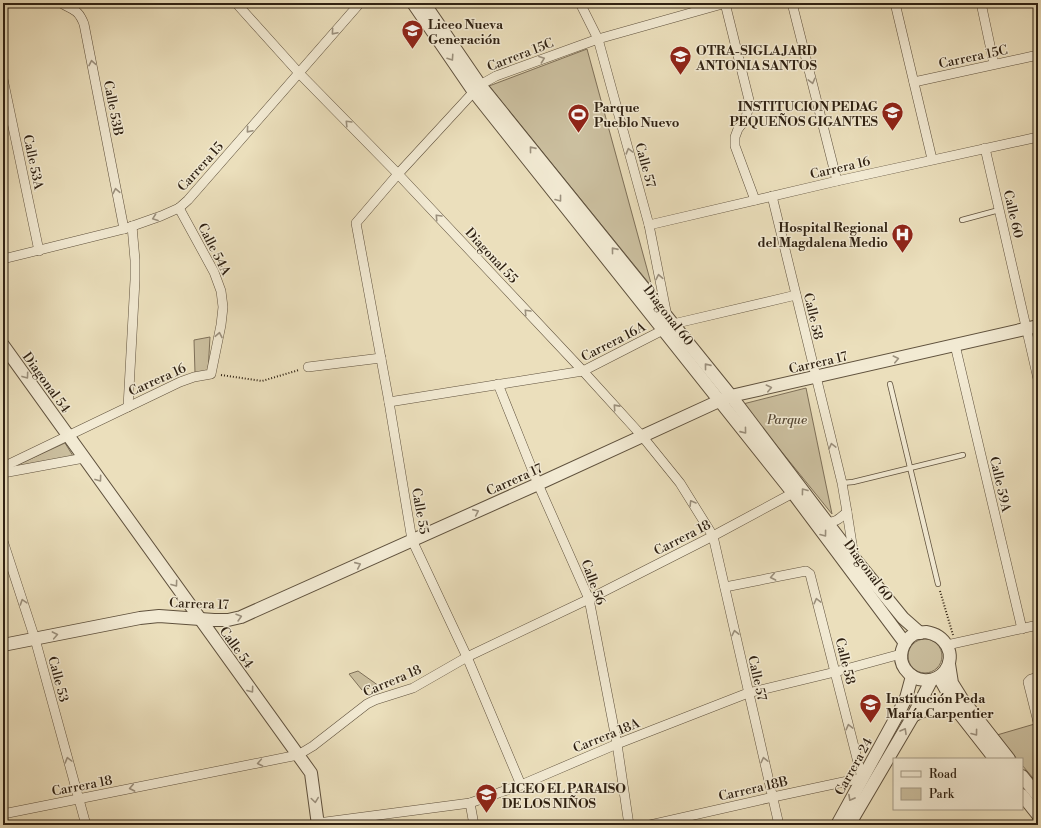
<svg xmlns="http://www.w3.org/2000/svg" width="1041" height="828" viewBox="0 0 1041 828" font-family="'Libre Bodoni',serif">
  <style>
    .green { fill: #cbbf9f; stroke: #7e7059 }
    .lines { fill: none; stroke-linecap: round; stroke-linejoin: round }
    .service-casing { stroke: #5f513d; stroke-width: 6 }
    .minor-casing { stroke: #5f513d; stroke-width: 10 }
    .tertiary-casing { stroke: #5f513d; stroke-width: 14 }
    .path { stroke: #302213; stroke-width: 2; stroke-dasharray: 1 2; stroke-linecap: butt }
    .service { stroke: #f2ead3; stroke-width: 4.5 }
    .minor { stroke: #f2ead3; stroke-width: 9 }
    .tertiary { stroke: #f2ead3; stroke-width: 12 }
    .oneway { stroke: #9b907d }
    .labels { text-anchor: middle; stroke-width: 3; stroke-linejoin: round; paint-order: stroke }
    .poi-label { font-size: 13px; font-weight: bold; fill: #302213; stroke: #f2ead3; text-anchor: start }
    .street-label { font-size: 13px; fill: #302213; stroke: #f2ead3 }
    .park-label { font-size: 13px; font-style: italic; fill: #574936; stroke: #f2ead3 }
  </style>
  <rect width="100%" height="100%" fill="#ebdfbc"/>
  <filter id="stains"><feTurbulence type="fractalNoise" baseFrequency=".005" numOctaves="4"/><feColorMatrix values="0 0 0 0 .2 0 0 0 0 .09 0 0 0 0 .02 0 0 0 .5 -.17"/></filter>
  <radialGradient id="worn" r=".72"><stop offset=".6" stop-color="#630" stop-opacity="0"/><stop offset="1" stop-color="#630" stop-opacity=".3"/></radialGradient>
  <!-- green -->
  <g class="green">
    <path d="M587,49l65,238 -163,-201z"/>
    <path d="M210,337l-2,35 -13,1 -1,-33z"/>
    <path d="M806,388l26,126 -89,-110z"/>
    <path d="M65,443l8,13 -60,11z"/>
    <circle cx="925" cy="656" r="17"/>
    <path d="M358,671l21,15 -17,4 -13,-16z"/>
    <path d="M1038,723v61l-16,-19v-6h-5l-20,-24z"/>
  </g>
  <g class="lines">
    <defs>
      <g id="service">
        <path d="M962,220l37,-10"/>
        <path d="M890,384l48,200"/>
        <path d="M842,483l11,-1 110,-27"/>
      </g>
      <g id="minor">
        <path d="M61,3c13,8 17,6 23,21l40,205"/>
        <path d="M236,3l63,70 99,101 185,197 59,65 38,47 33,53 66,289"/>
        <path d="M580,3l18,36 51,186 18,91"/>
        <path d="M725,3l24,97 -1,10 -3,10 -7,9 -3,8v9l20,54"/>
        <path d="M792,3l45,178"/>
        <path d="M895,3l37,156"/>
        <path d="M981,3l13,61"/>
        <path d="M3,4l6,-1"/>
        <path d="M3,79l36,172"/>
        <path d="M914,82l124,-27"/>
        <path d="M985,148l53,231"/>
        <path d="M772,196l70,287 5,29 7,45"/>
        <path d="M649,225l188,-44 201,-44"/>
        <path d="M3,259l121,-30 37,-13 18,-8 9,-8 172,-197"/>
        <path d="M955,345l67,284"/>
        <path d="M308,367l73,-9"/>
        <path d="M498,384l40,100 51,115 28,145 12,81"/>
        <path d="M389,402l194,-31 80,-41 10,-6 123,-29"/>
        <path d="M128,407l7,-127v-20l-3,-34"/>
        <path d="M3,467l177,-85 14,-5 17,-3 10,-49 2,-18 -2,-16 -7,-19 -35,-64"/>
        <path d="M3,473l81,-15"/>
        <path d="M827,522c9,1 14,-5 20,-10"/>
        <path d="M3,541l32,98 51,186"/>
        <path d="M947,645l91,-20"/>
        <path d="M1038,677l-7,2 -3,3 10,40"/>
        <path d="M521,785l-54,-128 -55,-117 -23,-138 -33,-179 42,-49 82,-89 16,-9 102,-37 128,-36"/>
        <path d="M470,803l4,22"/>
        <path d="M3,814l295,-59 15,-9 54,-42 8,-4 38,-12 54,-31 122,-58 124,-63 80,-43"/>
        <path d="M318,823l152,-20 51,-18 96,-41 131,-51 87,-21 66,-18"/>
        <path d="M650,825l123,-28 89,-19 -52,-204 -4,-3 -81,16"/>
      </g>
      <g id="tertiary">
        <path d="M413,3l61,89 319,401 112,150"/>
        <path d="M424,3l56,82 251,311 123,162 49,60 17,15"/>
        <path d="M3,345l308,428 7,52"/>
        <path d="M926,632c19,3 31,22 19,39 -10,13 -30,12 -40,-2 -8,-11 -3,-28 9,-35 4,-1 8,-2 12,-2z"/>
        <path d="M3,645l137,-27 19,-2 55,4h14l13,-3 297,-133 181,-83 12,-5 307,-70"/>
        <path d="M949,664l3,19 10,16 47,60"/>
        <path d="M939,677l20,36 36,46"/>
        <path d="M913,716c15,-10 30,-9 46,-3"/>
        <path d="M1022,776l16,20"/>
        <path d="M1022,795l16,20"/>
        <path d="M837,825l62,-113 7,-14 6,-22"/>
        <path d="M849,825l64,-109 18,-35"/>
      </g>
    </defs>
    <!-- service casing -->
    <use href="#service" class="service-casing"/>
    <!-- minor casing -->
    <use href="#minor" class="minor-casing"/>
    <!-- tertiary casing -->
    <use href="#tertiary" class="tertiary-casing"/>
    <!-- path -->
    <g class="path">
      <path d="M221,375l41,6 37,-11"/>
      <path d="M940,591l13,44"/>
    </g>
    <!-- service -->
    <use href="#service" class="service"/>
    <!-- minor -->
    <use href="#minor" class="minor"/>
    <!-- tertiary -->
    <use href="#tertiary" class="tertiary"/>
  </g>
  <!-- one-way arrows -->
  <defs><path id="oneway-chevron" d="M-2-3.5L2.5 0L-2 3.5" fill="none" stroke-width="1.6" stroke-linecap="round" stroke-linejoin="round"/></defs>
  <g class="oneway">
    <use href="#oneway-chevron" transform="translate(334 32) rotate(131)"/>
    <use href="#oneway-chevron" transform="translate(451 58) rotate(56)"/>
    <use href="#oneway-chevron" transform="translate(542 59) rotate(-20)"/>
    <use href="#oneway-chevron" transform="translate(92 63) rotate(-101)"/>
    <use href="#oneway-chevron" transform="translate(812 81) rotate(76)"/>
    <use href="#oneway-chevron" transform="translate(348 123) rotate(-134)"/>
    <use href="#oneway-chevron" transform="translate(249 130) rotate(131)"/>
    <use href="#oneway-chevron" transform="translate(532 149) rotate(-129)"/>
    <use href="#oneway-chevron" transform="translate(629 151) rotate(-105)"/>
    <use href="#oneway-chevron" transform="translate(116 191) rotate(-101)"/>
    <use href="#oneway-chevron" transform="translate(559 199) rotate(52)"/>
    <use href="#oneway-chevron" transform="translate(438 217) rotate(-133)"/>
    <use href="#oneway-chevron" transform="translate(155 218) rotate(160)"/>
    <use href="#oneway-chevron" transform="translate(614 250) rotate(-129)"/>
    <use href="#oneway-chevron" transform="translate(659 277) rotate(-101)"/>
    <use href="#oneway-chevron" transform="translate(527 312) rotate(-133)"/>
    <use href="#oneway-chevron" transform="translate(219 335) rotate(-79)"/>
    <use href="#oneway-chevron" transform="translate(896 359) rotate(-13)"/>
    <use href="#oneway-chevron" transform="translate(707 366) rotate(-129)"/>
    <use href="#oneway-chevron" transform="translate(26 376) rotate(54)"/>
    <use href="#oneway-chevron" transform="translate(769 388) rotate(-13)"/>
    <use href="#oneway-chevron" transform="translate(616 407) rotate(-132)"/>
    <use href="#oneway-chevron" transform="translate(744 431) rotate(51)"/>
    <use href="#oneway-chevron" transform="translate(832 446) rotate(-104)"/>
    <use href="#oneway-chevron" transform="translate(99 479) rotate(54)"/>
    <use href="#oneway-chevron" transform="translate(804 491) rotate(-127)"/>
    <use href="#oneway-chevron" transform="translate(692 503) rotate(-121)"/>
    <use href="#oneway-chevron" transform="translate(476 512) rotate(-24)"/>
    <use href="#oneway-chevron" transform="translate(824 534) rotate(53)"/>
    <use href="#oneway-chevron" transform="translate(358 565) rotate(-24)"/>
    <use href="#oneway-chevron" transform="translate(773 577) rotate(169)"/>
    <use href="#oneway-chevron" transform="translate(175 584) rotate(54)"/>
    <use href="#oneway-chevron" transform="translate(817 601) rotate(-104)"/>
    <use href="#oneway-chevron" transform="translate(23 602) rotate(-108)"/>
    <use href="#oneway-chevron" transform="translate(239 617) rotate(-16)"/>
    <use href="#oneway-chevron" transform="translate(735 633) rotate(-102)"/>
    <use href="#oneway-chevron" transform="translate(55 635) rotate(-11)"/>
    <use href="#oneway-chevron" transform="translate(251 690) rotate(54)"/>
    <use href="#oneway-chevron" transform="translate(849 727) rotate(-104)"/>
    <use href="#oneway-chevron" transform="translate(904 731) rotate(-60)"/>
    <use href="#oneway-chevron" transform="translate(975 733) rotate(53)"/>
    <use href="#oneway-chevron" transform="translate(68 760) rotate(-105)"/>
    <use href="#oneway-chevron" transform="translate(764 760) rotate(-103)"/>
    <use href="#oneway-chevron" transform="translate(260 763) rotate(169)"/>
    <use href="#oneway-chevron" transform="translate(132 788) rotate(169)"/>
    <use href="#oneway-chevron" transform="translate(851 798) rotate(119)"/>
    <use href="#oneway-chevron" transform="translate(315 800) rotate(82)"/>
  </g>
  <!-- icons -->
  <defs>
    <symbol id="school-pin" viewBox="-11 -11 22 30"><path d="M0 17L-7.5 6A9.5 9.5 0 1 1 7.5 6Z" fill="#8f2418" stroke="#f2ead3"/><path d="M0-5L7-2L0 1L-7-2ZM-4 1L0 2.5L4 1V4Q0 6-4 4Z" fill="#fff"/></symbol>
    <symbol id="stadium-pin" viewBox="-11 -11 22 30"><path d="M0 17L-7.5 6A9.5 9.5 0 1 1 7.5 6Z" fill="#8f2418" stroke="#f2ead3"/><path d="M0-5a6.5 5 0 1 0 0 10a6.5 5 0 1 0 0-10ZM-3.5-1.8h7v3.6h-7Z" fill="#fff"/></symbol>
    <symbol id="hospital-pin" viewBox="-11 -11 22 30"><path d="M0 17L-7.5 6A9.5 9.5 0 1 1 7.5 6Z" fill="#8f2418" stroke="#f2ead3"/><path d="M-5-5h3v3.5h4V-5h3V5h-3V1.5h-4V5h-3Z" fill="#fff"/></symbol>
  </defs>
  <g fill-rule="evenodd">
    <use href="#school-pin" x="400" y="18" width="25" height="34"/>
    <use href="#school-pin" x="668" y="44" width="25" height="34"/>
    <use href="#school-pin" x="880" y="100" width="25" height="34"/>
    <use href="#stadium-pin" x="566" y="102" width="25" height="34"/>
    <use href="#hospital-pin" x="890" y="222" width="25" height="34"/>
    <use href="#school-pin" x="858" y="692" width="25" height="34"/>
    <use href="#school-pin" x="474" y="782" width="25" height="34"/>
  </g>
  <g class="labels">
    <!-- poi labels -->
    <g class="poi-label">
      <text x="428" y="29">Liceo Nueva<tspan x="428" dy="15">Generación</tspan></text>
      <text x="696" y="55">OTRA-SIGLA JARD<tspan x="696" dy="15">ANTONIA SANTOS</tspan></text>
      <text x="878" y="111" text-anchor="end">INSTITUCION PEDAG<tspan x="878" dy="15">PEQUEÑOS GIGANTES</tspan></text>
      <text x="594" y="112">Parque<tspan x="594" dy="15">Pueblo Nuevo</tspan></text>
      <text x="888" y="232" text-anchor="end">Hospital Regional<tspan x="888" dy="15">del Magdalena Medio</tspan></text>
      <text x="886" y="703">Institución Peda<tspan x="886" dy="15">María Carpentier</tspan></text>
      <text x="502" y="793">LICEO EL PARAISO<tspan x="502" dy="15">DE LOS NIÑOS</tspan></text>
    </g>
    <!-- street labels -->
    <g class="street-label">
      <text transform="translate(520 54) rotate(-21)" y="5">Carrera 15C</text>
      <text transform="translate(973 56) rotate(-12)" y="5">Carrera 15C</text>
      <text transform="translate(114 108) rotate(79)" y="5">Calle 53B</text>
      <text transform="translate(34 162) rotate(78)" y="5">Calle 53A</text>
      <text transform="translate(646 165) rotate(75)" y="5">Calle 57</text>
      <text transform="translate(200 166) rotate(-48)" y="5">Carrera 15</text>
      <text transform="translate(840 167) rotate(-13)" y="5">Carrera 16</text>
      <text transform="translate(1014 214) rotate(77)" y="5">Calle 60</text>
      <text transform="translate(215 249) rotate(63)" y="5">Calle 54A</text>
      <text transform="translate(492 255) rotate(47)" y="5">Diagonal 55</text>
      <text transform="translate(669 315) rotate(52)" y="5">Diagonal 60</text>
      <text transform="translate(814 316) rotate(77)" y="5">Calle 58</text>
      <text transform="translate(613 341) rotate(-27)" y="5">Carrera 16A</text>
      <text transform="translate(818 362) rotate(-13)" y="5">Carrera 17</text>
      <text transform="translate(157 379) rotate(-24)" y="5">Carrera 16</text>
      <text transform="translate(47 382) rotate(54)" y="5">Diagonal 54</text>
      <text transform="translate(514 479) rotate(-24)" y="5">Carrera 17</text>
      <text transform="translate(1001 484) rotate(77)" y="5">Calle 59A</text>
      <text transform="translate(421 511) rotate(80)" y="5">Calle 55</text>
      <text transform="translate(682 537) rotate(-27)" y="5">Carrera 18</text>
      <text transform="translate(869 570) rotate(53)" y="5">Diagonal 60</text>
      <text transform="translate(594 582) rotate(70)" y="5">Calle 56</text>
      <text transform="translate(199 603) rotate(2)" y="5">Carrera 17</text>
      <text transform="translate(237 647) rotate(54)" y="5">Calle 54</text>
      <text transform="translate(846 661) rotate(76)" y="5">Calle 58</text>
      <text transform="translate(758 678) rotate(77)" y="5">Calle 57</text>
      <text transform="translate(59 679) rotate(75)" y="5">Calle 53</text>
      <text transform="translate(392 680) rotate(-23)" y="5">Carrera 18</text>
      <text transform="translate(606 735) rotate(-22)" y="5">Carrera 18A</text>
      <text transform="translate(853 766) rotate(-61)" y="5">Carrera 24</text>
      <text transform="translate(82 785) rotate(-11)" y="5">Carrera 18</text>
      <text transform="translate(753 788) rotate(-13)" y="5">Carrera 18B</text>
    </g>
    <!-- park labels -->
    <g class="park-label">
      <text x="787" y="424">Parque</text>
    </g>
  </g>
  <!-- margin -->
  <rect width="1041" height="828" fill="none" stroke="#ebdfbc" stroke-width="16"/>
  <rect x="4" y="4" width="1033" height="820" fill="none" stroke="#302213" stroke-width="2"/>
  <rect x="8" y="8" width="1025" height="812" fill="none" stroke="#302213"/>
  <!-- legend -->
  <rect x="893" y="758" width="130" height="52" fill="#f2ead3" stroke="#a49a86"/>
  <rect x="901" y="771" width="20" height="6" fill="#f2ead3" stroke="#a49a86"/>
  <text x="929" y="778" font-size="12" fill="#302213">Road</text>
  <rect x="901" y="788" width="20" height="12" fill="#cbbf9f" stroke="#a49a86"/>
  <text x="929" y="798" font-size="12" fill="#302213">Park</text>
  <rect width="100%" height="100%" filter="url(#stains)"/>
  <rect width="100%" height="100%" fill="url(#worn)"/>
</svg>
